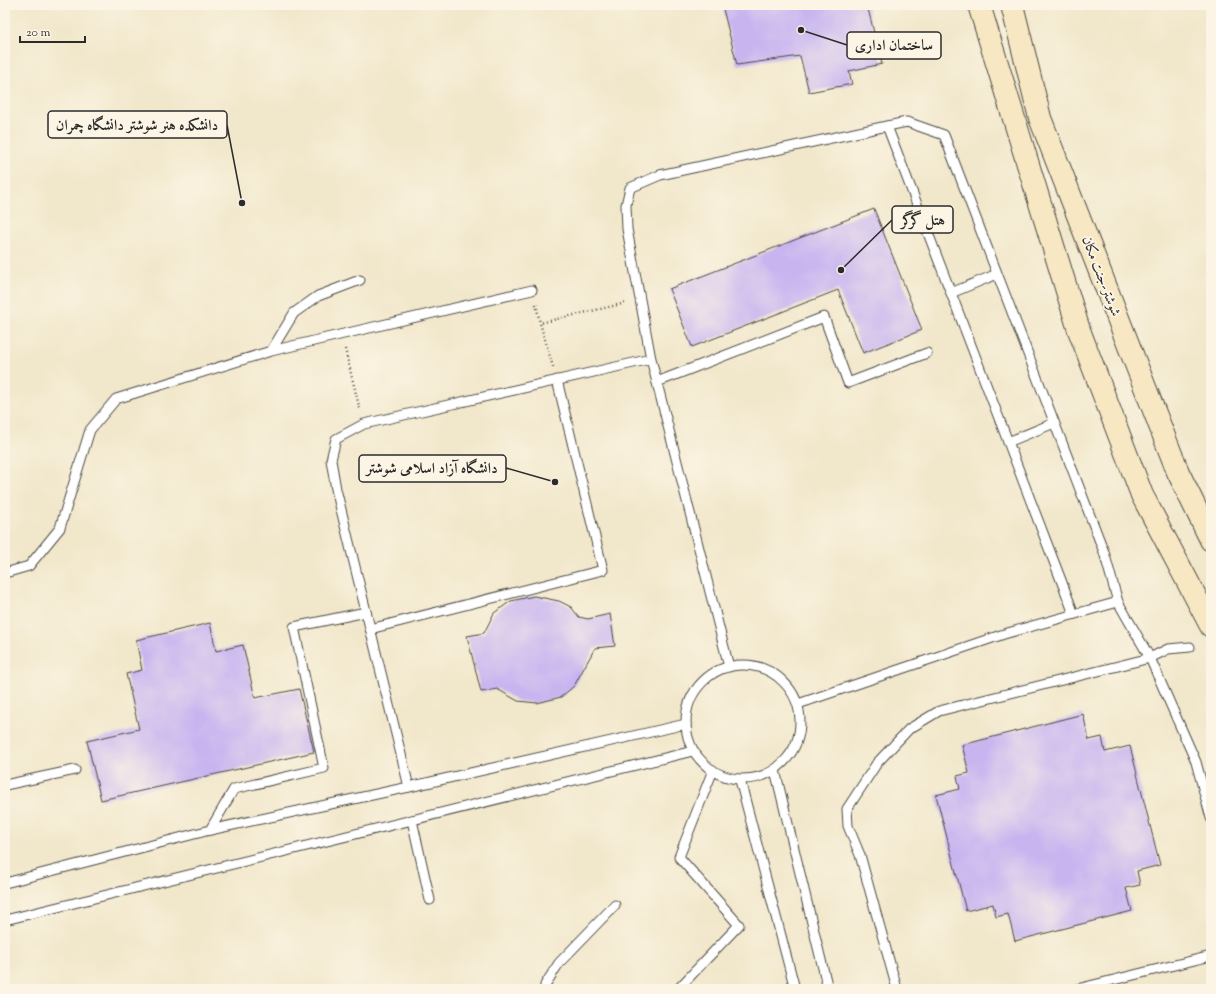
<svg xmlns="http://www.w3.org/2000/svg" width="1216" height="994" viewBox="0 0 1216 994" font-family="'Sorts Mill Goudy',Amiri,serif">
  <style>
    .building { fill: #c8b5f0 }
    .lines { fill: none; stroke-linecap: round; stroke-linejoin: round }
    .lane-casing { stroke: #494743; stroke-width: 11 }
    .secondary-casing { stroke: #494743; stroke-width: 24 }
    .path { stroke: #494743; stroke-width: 2.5; stroke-dasharray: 1 3; stroke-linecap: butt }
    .lane { stroke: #fff; stroke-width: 9 }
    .secondary { stroke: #f7e8c3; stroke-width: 22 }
    .labels { text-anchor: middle; stroke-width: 3.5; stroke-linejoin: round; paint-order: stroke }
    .street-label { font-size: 14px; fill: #2b2b2b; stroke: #fcf5e5 }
    .leader { fill: none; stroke: #2b2b2b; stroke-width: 1.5 }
    .callout-dot { fill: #2b2b2b; stroke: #fcf5e5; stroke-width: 1.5 }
    .callout { fill: #fcf5e5; stroke: #2b2b2b; stroke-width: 1.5 }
    .callout-label { font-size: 15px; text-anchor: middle; font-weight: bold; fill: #2b2b2b }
  </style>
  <rect width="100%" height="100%" fill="#fcf5e5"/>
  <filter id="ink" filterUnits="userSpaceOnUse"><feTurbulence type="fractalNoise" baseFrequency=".025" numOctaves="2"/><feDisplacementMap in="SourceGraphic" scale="8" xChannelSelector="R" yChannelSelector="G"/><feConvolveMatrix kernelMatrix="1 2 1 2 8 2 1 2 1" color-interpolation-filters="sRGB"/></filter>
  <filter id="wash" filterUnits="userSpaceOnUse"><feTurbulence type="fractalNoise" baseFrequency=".012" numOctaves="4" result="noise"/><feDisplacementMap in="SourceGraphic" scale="16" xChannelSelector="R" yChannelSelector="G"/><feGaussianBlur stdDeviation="0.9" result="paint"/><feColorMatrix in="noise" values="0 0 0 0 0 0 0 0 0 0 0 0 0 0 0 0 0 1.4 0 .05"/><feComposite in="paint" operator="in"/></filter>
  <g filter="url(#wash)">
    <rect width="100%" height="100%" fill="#f1e7cb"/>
    <g id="blocks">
      <!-- building -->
      <g class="building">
        <path d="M722,5h145l15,59 -33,7 3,13 -43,8 -9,-36 -63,9z"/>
        <path d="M874,209l48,121 -59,23 -25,-63 -146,57 -23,-58z"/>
        <path d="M534,596l25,5 12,6 8,10 9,2 22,-5 5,32 -20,2 -21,38 -13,11 -24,6 -19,-2 -21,-12 -16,3 -14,-56 17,-3 10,-20 17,-12z"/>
        <path d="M210,623l6,28 27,-6 12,53 44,-9 15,63 -213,48 -14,-59 52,-12 -13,-55 16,-4 -6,-30z"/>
        <path d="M1083,714l6,26 13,-3 3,15 25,-6 30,119 -23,6 3,14 -14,3 6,23 -117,30 -7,-27 -12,3 -3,-13 -27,7 -30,-116 24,-6 -3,-13 12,-3 -7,-28z"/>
      </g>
    </g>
  </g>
  <g filter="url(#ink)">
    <use href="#blocks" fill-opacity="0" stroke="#494743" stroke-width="1"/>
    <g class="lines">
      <defs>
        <g id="lane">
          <path d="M951,293l46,-19"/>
          <path d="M271,351l23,-38 24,-17 42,-16"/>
          <path d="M657,382l167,-65 24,66 79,-30"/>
          <path d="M1008,442l46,-19"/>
          <path d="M5,573l24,-7 31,-38 30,-98 26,-31 155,-48 261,-61"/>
          <path d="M1074,614l-187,-488 20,-4 37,13 160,417 14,50"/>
          <path d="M370,629l233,-59 -46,-190"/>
          <circle cx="743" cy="722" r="57"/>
          <path d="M729,667l-78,-308 -24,-130 -1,-24 4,-17 30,-13 227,-49"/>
          <path d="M798,704l206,-70 114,-32 32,56 18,-9 22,-2"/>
          <path d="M775,770l53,219"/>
          <path d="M740,780l55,209"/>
          <path d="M5,785l70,-15"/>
          <path d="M409,787l-73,-298 -5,-29 5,-21 28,-15 287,-65"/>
          <path d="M412,820l18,80"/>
          <path d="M210,830l24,-41 90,-21 -30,-141 72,-15"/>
          <path d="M5,883l205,-53 199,-43 277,-63"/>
          <path d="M5,920l688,-169"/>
          <path d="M547,989l-2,-4 14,-22 56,-58"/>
          <path d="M678,989l61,-64 -60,-68 34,-87"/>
          <path d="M897,989l-37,-134 -12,-29 -1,-17 30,-46 32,-34 30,-18 211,-53 46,104 15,56"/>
          <path d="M1077,989l134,-33"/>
        </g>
        <g id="secondary">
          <path d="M979,5l100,325 63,165 69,131"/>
          <path d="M1012,5l28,113 138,354 33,68"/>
        </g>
      </defs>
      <!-- lane casing -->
      <use href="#lane" class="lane-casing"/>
      <!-- secondary casing -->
      <use href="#secondary" class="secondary-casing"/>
      <!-- path -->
      <g class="path">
        <path d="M536,304l4,19"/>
        <path d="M345,349l15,61"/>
        <path d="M553,367l-13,-44 86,-20"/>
      </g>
      <!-- lane -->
      <use href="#lane" class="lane"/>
      <!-- secondary -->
      <use href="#secondary" class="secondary"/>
    </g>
  </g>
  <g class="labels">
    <!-- street labels -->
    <g class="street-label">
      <text transform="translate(1102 276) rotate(69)" y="5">شوشتر-جنت مکان</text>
    </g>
  </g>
  <!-- callouts -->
  <path class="leader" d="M801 30L847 45M242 203L227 125M841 270L892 220M555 482L506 468"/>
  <g class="callout-dot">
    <circle cx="801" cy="30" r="4"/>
    <circle cx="242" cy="203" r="4"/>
    <circle cx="841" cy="270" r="4"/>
    <circle cx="555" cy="482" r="4"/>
  </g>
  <g class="callout">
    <rect x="847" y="32" width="94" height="27" rx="4"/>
    <rect x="48" y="111" width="179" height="27" rx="4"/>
    <rect x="892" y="206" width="61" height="27" rx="4"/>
    <rect x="359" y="455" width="147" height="27" rx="4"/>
  </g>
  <g class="callout-label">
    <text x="894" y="50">ساختمان اداری</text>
    <text x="137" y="130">دانشکده هنر شوشتر دانشگاه چمران</text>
    <text x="923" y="225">هتل گرگر</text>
    <text x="432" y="473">دانشگاه آزاد اسلامی شوشتر</text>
  </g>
  <!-- margin -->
  <rect width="1216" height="994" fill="none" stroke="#fcf5e5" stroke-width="20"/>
  <!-- scale -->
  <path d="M20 36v6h65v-6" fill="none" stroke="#2b2b2b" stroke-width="2"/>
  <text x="26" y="36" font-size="12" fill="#2b2b2b" stroke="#fcf5e5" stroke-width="3" paint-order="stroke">20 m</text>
</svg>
